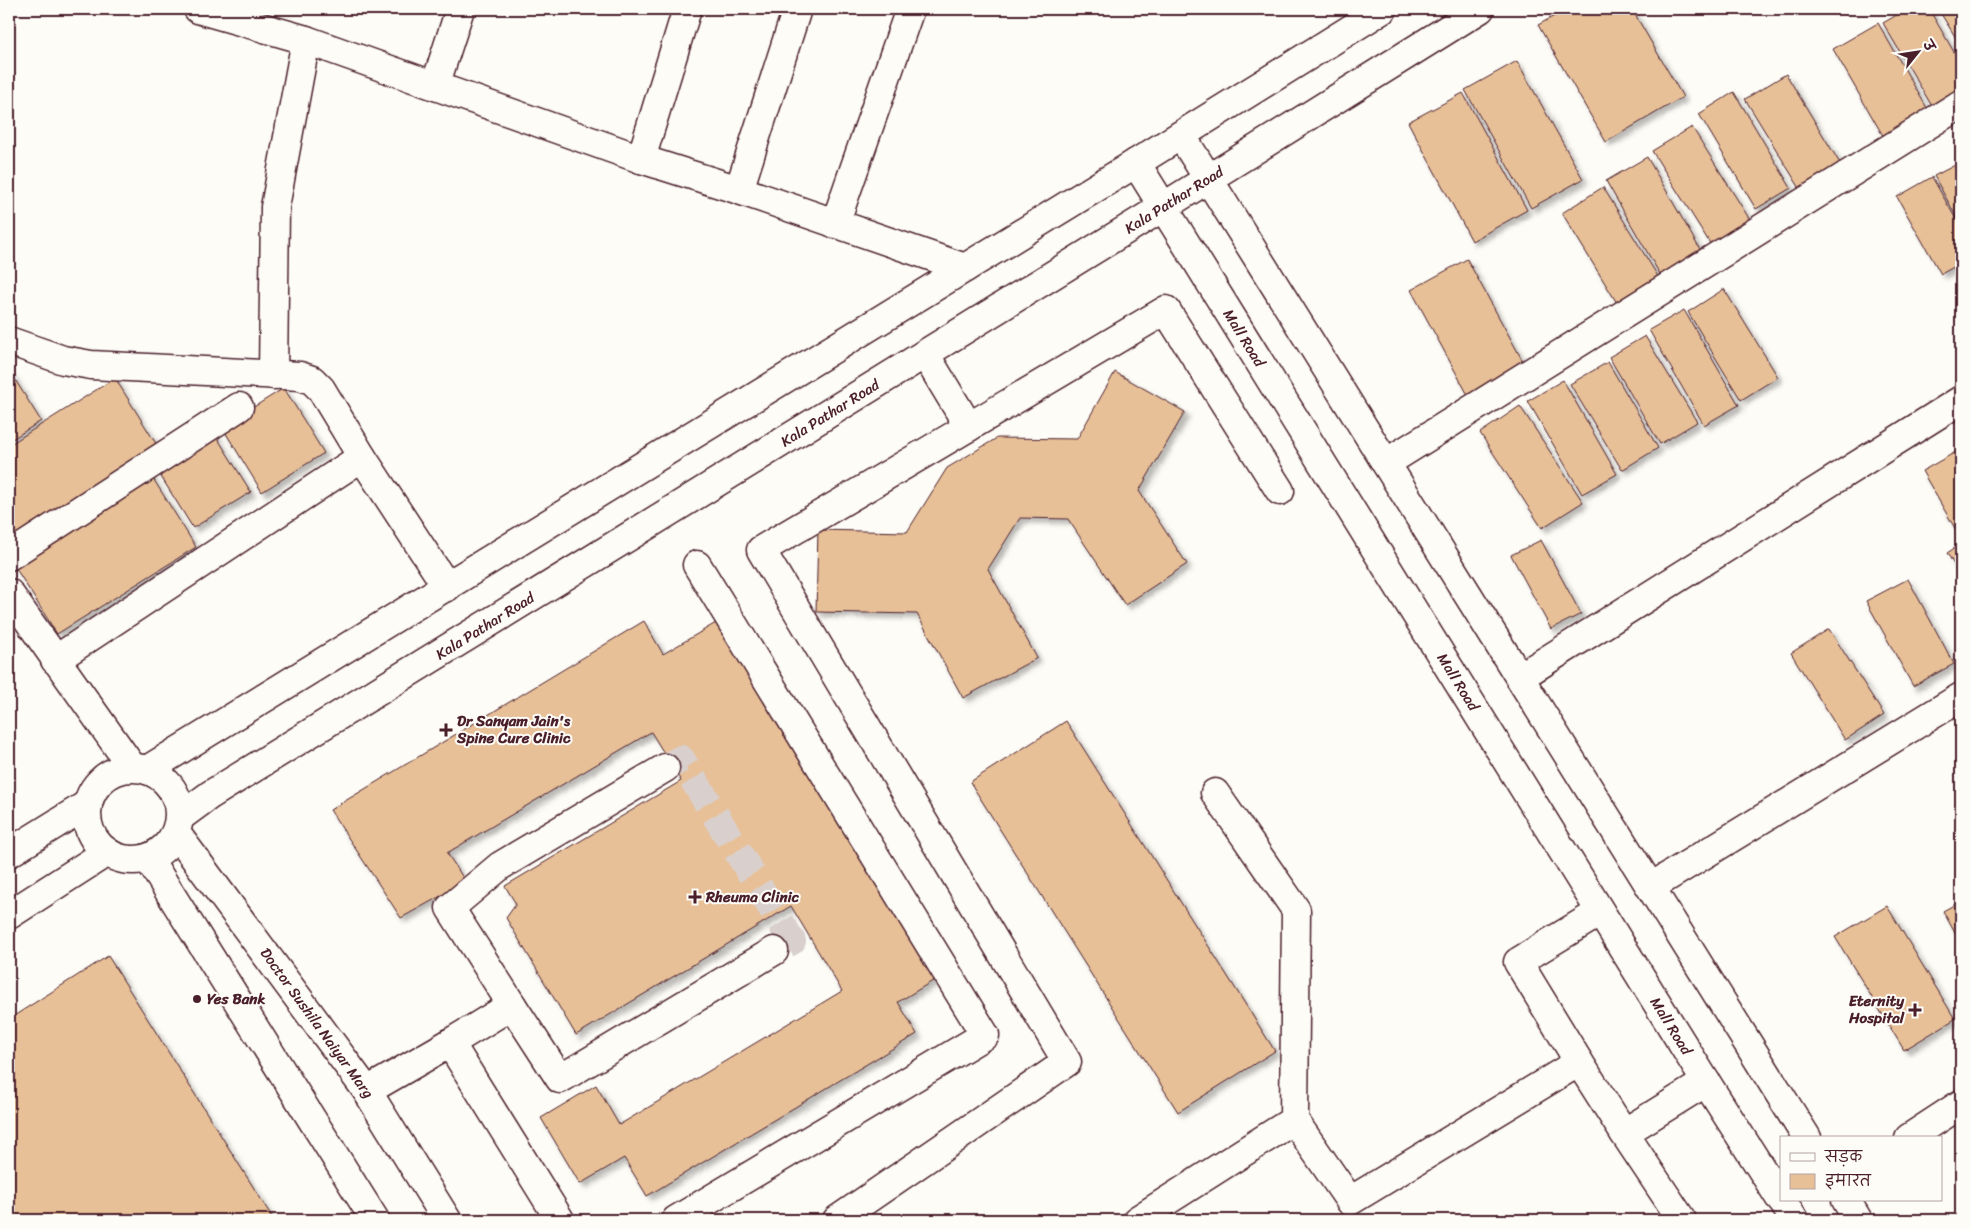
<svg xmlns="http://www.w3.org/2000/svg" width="1970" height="1229" viewBox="0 0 1970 1229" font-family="Sriracha,'Playpen Sans Deva',sans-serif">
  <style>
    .building { fill: #e7c098; stroke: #4a1f2b; filter: url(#shadow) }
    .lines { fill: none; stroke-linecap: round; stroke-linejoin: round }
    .minor-tunnel { stroke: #d9d0ce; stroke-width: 28; stroke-dasharray: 28 14; stroke-linecap: butt }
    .minor-casing { stroke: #4a1f2b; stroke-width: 31 }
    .minor { stroke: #fdfcf7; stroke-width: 28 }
    .poi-dot { fill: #4a1f2b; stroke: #fdfcf7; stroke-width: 2 }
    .labels { text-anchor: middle; stroke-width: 4; stroke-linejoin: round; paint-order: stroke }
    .street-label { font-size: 15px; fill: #4a1f2b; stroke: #fdfcf7 }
    .poi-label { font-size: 15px; font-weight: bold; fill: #4a1f2b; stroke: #fdfcf7; text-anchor: start }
  </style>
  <defs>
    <filter id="shadow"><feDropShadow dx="4.5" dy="4.5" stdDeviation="2.5" flood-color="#0004"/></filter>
  </defs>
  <rect width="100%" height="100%" fill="#fdfcf7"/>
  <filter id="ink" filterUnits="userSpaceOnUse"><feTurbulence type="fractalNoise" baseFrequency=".02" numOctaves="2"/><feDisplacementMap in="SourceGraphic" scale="10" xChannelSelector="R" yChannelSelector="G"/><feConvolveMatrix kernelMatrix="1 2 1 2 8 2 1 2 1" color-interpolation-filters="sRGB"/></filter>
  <g filter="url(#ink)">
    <!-- building -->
    <g class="building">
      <path d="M1567,9h65l51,88 -77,45 -68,-117z"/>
      <path d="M1907,9h22l32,55v34l-25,15 -53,-90z"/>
      <path d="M1938,9h23v37z"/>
      <path d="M1878,23l53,92 -45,26 -53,-92z"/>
      <path d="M1517,61l66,118 -52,29 -66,-118z"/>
      <path d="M1786,74l58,96 -40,25 -59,-96z"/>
      <path d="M1734,92l57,96 -35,21 -57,-95z"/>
      <path d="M1463,93l64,117 -55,31 -64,-119z"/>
      <path d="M1692,127l60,96 -39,25 -61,-97z"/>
      <path d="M1647,157l55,96 -41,23 -55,-95z"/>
      <path d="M1961,162v63l-27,-49z"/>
      <path d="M1932,177l29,51v35l-20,11 -44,-77z"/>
      <path d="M1603,187l56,91 -42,25 -55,-90z"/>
      <path d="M1467,259l58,106 -57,30 -57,-105z"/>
      <path d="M1724,289l54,88 -37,23 -53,-88z"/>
      <path d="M1684,310l55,95 -35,20 -55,-95z"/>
      <path d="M1645,336l52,86 -37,22 -51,-87z"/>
      <path d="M1608,362l50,86 -36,22 -52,-86z"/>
      <path d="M9,370l32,51 -32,20z"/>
      <path d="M1115,372l70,40 -46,79 48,73 -62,41 -57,-86 -48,-1 -32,51 49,89 -74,40 -46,-84 -101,-2 2,-82 89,2 40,-64 50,-30 80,1z"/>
      <path d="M115,378l45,72 -151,94v-99z"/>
      <path d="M1563,380l54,94 -35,20 -54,-93z"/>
      <path d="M284,388l40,65 -62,39 -40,-65z"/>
      <path d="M1520,406l63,96 -41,26 -62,-95z"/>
      <path d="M213,431l38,61 -58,36 -38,-61z"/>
      <path d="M1961,449v87l-1,1 -38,-66z"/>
      <path d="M149,472l47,75 -139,87 -47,-75z"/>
      <path d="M1541,540l40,74 -30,15 -40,-74z"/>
      <path d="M1961,544v32l-14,-23z"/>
      <path d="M1908,579l46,85 -41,22 -47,-85z"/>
      <path d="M721,620l215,359 -38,23 19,32 -270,162 -23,-38 -44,26 -39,-66 55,-33 23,40 223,-134 -51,-85 -215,129 -70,-117 10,-14 -11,-18 176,-105 -30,-49 -204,121 19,29 -65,36 -71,-108 314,-189 19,33z"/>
      <path d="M1829,629l55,86 -39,25 -54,-87z"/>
      <path d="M1066,721l209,330 -97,61 -208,-330z"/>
      <path d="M1961,901v43l-18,-33z"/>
      <path d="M1887,906l68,113 -51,31 -69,-113z"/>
      <path d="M108,956l166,264h-265v-201z"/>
    </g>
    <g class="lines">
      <!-- minor-tunnel -->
      <path class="minor-tunnel" d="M665,768l16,-9 111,182 -18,10"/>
      <defs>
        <g id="minor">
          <path d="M198,9l108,31 335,119 98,31 226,78"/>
          <path d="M435,86l25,-77"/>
          <path d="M1181,135l626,1003"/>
          <path d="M641,159l46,-150"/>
          <path d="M1136,163l570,919 75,118"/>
          <path d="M739,190l58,-181"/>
          <path d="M835,224l75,-215"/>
          <path d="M9,341l54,19 28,5 209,11 12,4 9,9 41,68 85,130"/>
          <path d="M925,354l44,73"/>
          <path d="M273,375l2,-168 31,-167"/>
          <path d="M1386,463l575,-359"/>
          <path d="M9,556l230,-149"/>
          <path d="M9,593l123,174"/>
          <path d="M55,660l307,-203"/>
          <path d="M1520,677l441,-277"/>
          <circle cx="133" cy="814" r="46"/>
          <path d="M147,770l989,-607 247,-154"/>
          <path d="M180,817l30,-22 953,-588 317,-198"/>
          <path d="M176,833l191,258 80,129"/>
          <path d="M9,853l79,-49"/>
          <path d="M148,858l227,362"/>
          <path d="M1651,887l310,-190"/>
          <path d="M9,915l98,-63"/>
          <path d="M512,1005l-62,-97 50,-42 165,-98"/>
          <path d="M450,1043l62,-38 48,74 214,-128"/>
          <path d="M1579,1062l-61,-100 82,-50"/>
          <path d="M367,1091l83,-48 110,177"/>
          <path d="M1294,1120l56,81 229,-139 45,71"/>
          <path d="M1909,1138l52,-34"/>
          <path d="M1782,1200l12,20"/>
          <path d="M1846,1200l12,20"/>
          <path d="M676,1220l309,-185 -288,-470"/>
          <path d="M837,1220l230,-158 -306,-512 405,-240 114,181"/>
          <path d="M1137,1220l157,-100 2,-210 -81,-117"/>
          <path d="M1682,1220l-58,-87 82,-51"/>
        </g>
      </defs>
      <!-- minor casing -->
      <use href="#minor" class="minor-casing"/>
      <!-- minor -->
      <use href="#minor" class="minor"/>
    </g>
  </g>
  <!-- markers -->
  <g class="poi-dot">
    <path d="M443.5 722.5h5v5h5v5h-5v5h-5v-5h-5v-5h5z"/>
    <path d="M692.5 889.5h5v5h5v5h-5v5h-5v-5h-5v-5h5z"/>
    <circle cx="197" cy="999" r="5"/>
    <path d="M1912.5 1002.5h5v5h5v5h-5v5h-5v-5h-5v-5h5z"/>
  </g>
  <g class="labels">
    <!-- street labels -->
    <g class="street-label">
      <text transform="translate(1174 200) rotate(-32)" y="5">Kala Pathar Road</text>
      <text transform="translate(1244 338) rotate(58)" y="5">Mall Road</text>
      <text transform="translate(830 413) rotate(-32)" y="5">Kala Pathar Road</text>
      <text transform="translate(485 626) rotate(-32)" y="5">Kala Pathar Road</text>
      <text transform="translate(1458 682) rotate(58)" y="5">Mall Road</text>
      <text transform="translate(317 1023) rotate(54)" y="5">Doctor Sushila Naiyar Marg</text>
      <text transform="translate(1671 1026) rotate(58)" y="5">Mall Road</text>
    </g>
    <!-- poi labels -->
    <g class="poi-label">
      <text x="457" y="726">Dr Sanyam Jain's<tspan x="457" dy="17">Spine Cure Clinic</tspan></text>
      <text x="706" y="902">Rheuma Clinic</text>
      <text x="207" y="1004">Yes Bank</text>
      <text x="1904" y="1006" text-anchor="end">Eternity<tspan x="1904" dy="17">Hospital</tspan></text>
    </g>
  </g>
  <!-- margin -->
  <rect width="1970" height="1229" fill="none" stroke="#fdfcf7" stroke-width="30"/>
  <rect x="15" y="15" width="1940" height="1199" fill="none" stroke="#4a1f2b" stroke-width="2" filter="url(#ink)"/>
  <!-- legend -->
  <rect x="1780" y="1136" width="162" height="65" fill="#fdfcf7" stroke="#b5a4a5"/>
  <rect x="1790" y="1153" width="25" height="8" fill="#fdfcf7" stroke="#b5a4a5"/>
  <text x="1825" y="1162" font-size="15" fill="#4a1f2b">सड़क</text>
  <rect x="1790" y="1174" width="25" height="15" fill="#e7c098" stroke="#b5a4a5"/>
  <text x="1825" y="1186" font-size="15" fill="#4a1f2b">इमारत</text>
  <!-- north arrow -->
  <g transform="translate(1918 52) rotate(60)" stroke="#fdfcf7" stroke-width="4" paint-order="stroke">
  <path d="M0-4L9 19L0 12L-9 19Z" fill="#4a1f2b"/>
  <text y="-8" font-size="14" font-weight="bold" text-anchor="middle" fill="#4a1f2b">उ</text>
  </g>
</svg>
